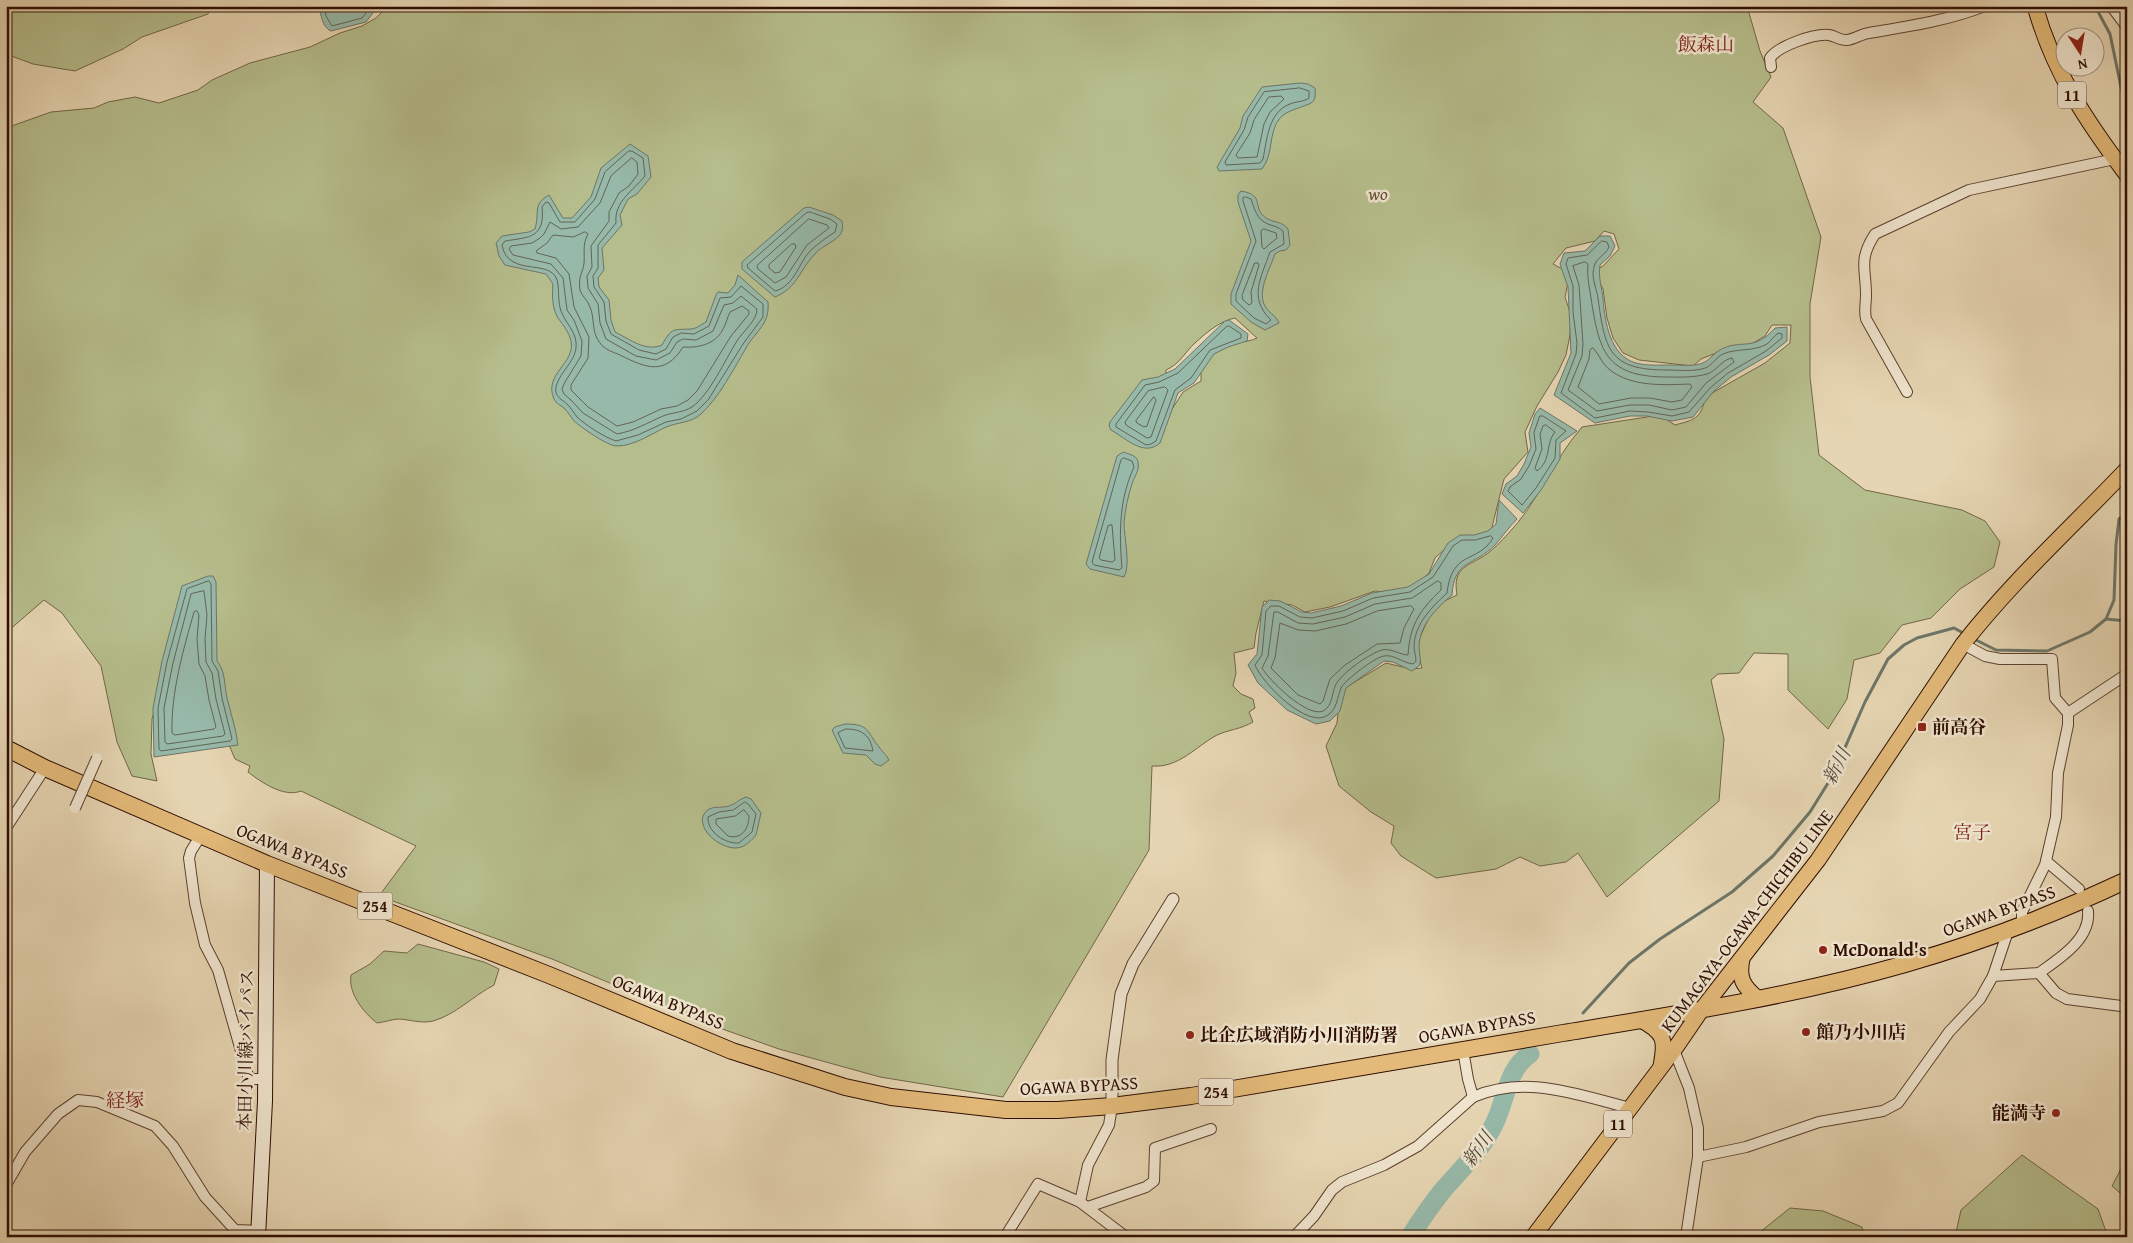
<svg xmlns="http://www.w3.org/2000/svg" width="2133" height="1243" viewBox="0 0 2133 1243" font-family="'Gentium Book Plus','Noto Serif JP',serif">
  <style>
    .green { fill: #b6bd8c; stroke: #726648; fill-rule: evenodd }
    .water { fill: #97b9a9; stroke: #6d7567 }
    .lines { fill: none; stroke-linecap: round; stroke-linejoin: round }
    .shore { stroke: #626456; stroke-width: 1 }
    .stream { stroke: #6d7567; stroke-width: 3 }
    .river { stroke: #97b9a9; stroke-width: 19 }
    .minor-casing { stroke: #5c402f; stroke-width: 12 }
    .tertiary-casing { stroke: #5c402f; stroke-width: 13 }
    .secondary-casing { stroke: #2e0e03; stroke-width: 16 }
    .primary-casing { stroke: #2e0e03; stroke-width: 17 }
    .trunk-casing { stroke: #2e0e03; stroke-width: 18 }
    .minor { stroke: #efe4cd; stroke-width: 10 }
    .tertiary { stroke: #efe4cd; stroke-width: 11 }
    .secondary { stroke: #efe4cd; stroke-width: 14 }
    .primary { stroke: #e3ba79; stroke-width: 15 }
    .trunk { stroke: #e3ba79; stroke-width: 16 }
    .minor-bridge-casing { stroke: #5c402f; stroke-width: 12; stroke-linecap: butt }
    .minor-bridge { stroke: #efe4cd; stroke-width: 10 }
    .poi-dot { fill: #8f2418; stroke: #efe4cd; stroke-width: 2 }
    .labels { text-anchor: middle; stroke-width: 5; stroke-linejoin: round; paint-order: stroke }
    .shield { fill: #efe4cd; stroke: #684e40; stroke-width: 1 }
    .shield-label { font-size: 16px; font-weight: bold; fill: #2e0e03 }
    .park-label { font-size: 18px; font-style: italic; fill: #5e4b33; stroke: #efe4cd }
    .poi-label { font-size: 18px; font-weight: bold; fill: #2e0e03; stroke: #efe4cd; text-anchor: start }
    .street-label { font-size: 18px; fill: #2e0e03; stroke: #efe4cd }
    .neighbourhood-label { font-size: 19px; fill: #7a1f14; stroke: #efe4cd }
    .water-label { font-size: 19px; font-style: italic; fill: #534a3d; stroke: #efe4cd }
  </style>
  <rect width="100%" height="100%" fill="#e6d5b2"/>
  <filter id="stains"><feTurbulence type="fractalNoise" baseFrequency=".004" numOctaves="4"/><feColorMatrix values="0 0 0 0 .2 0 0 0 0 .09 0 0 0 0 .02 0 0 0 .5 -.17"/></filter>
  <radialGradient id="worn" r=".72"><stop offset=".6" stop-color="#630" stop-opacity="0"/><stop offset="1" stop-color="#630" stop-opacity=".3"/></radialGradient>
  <!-- green -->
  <g class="green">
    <path d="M6,6h204l-2,8 -66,23 -19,12 -48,22 -42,-7 -27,-10z"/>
    <path d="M388,6h1359l13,45 11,26 -18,25 30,26 38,109 -11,67v73l9,78 46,35 97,20 23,11 15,21 -6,25 -34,22 -29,29 -29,7 -22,28 -26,7 -7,39 -19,30 -40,-39v-36l-34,-1 -15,20 -21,1 -7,6 13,59 -5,62 -112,96 -29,-44 -12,9 -26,4 -20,-9 -24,12 -60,9 -35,-22 -10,-13 3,-17 -23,-14 -32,-26 -13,-40 11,-23 3,-32 46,-28 25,6 11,-1 -6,-22 18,-40 23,-11c-5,-29 11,-28 30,-41 7,-5 14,-13 20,-19 31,-32 46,-75 75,-108l78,-12 15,10c18,-5 27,-6 30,-28l60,-34 25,-20 1,-18h-19l-7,11 -22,13h-17l-25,10 -8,7 -54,-6 -16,-7 -10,-15 -6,-20 -4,-29 -9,-18 9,-5 16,-17 -5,-15 -10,-3 -9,10 -29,7 -13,16 17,9 -5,24 6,18 -1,20 -4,20 -8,17 -21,34 -12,26 3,20 -24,27 -14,56 -34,4 -21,19 -6,15 -14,13 -18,8 -22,-3 -45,16 -25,5 -13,-7 -28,-4 -8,32 -2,15 -20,5 2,20 -3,13 8,8 12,5 2,9 -6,4 4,10c-12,7 -25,8 -36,13 -22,12 -38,33 -65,31l-3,84 -146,247 -123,-20 -101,-28 -68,-24 -159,-66 -173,-63 37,-50 -115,-55c-17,7 -40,-9 -53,-19l2,-6 -15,-7 -56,-132 -27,92 -1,35 6,27 -25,-5 -15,-34 -16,-76 -39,-53 -18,-13 -36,31 -2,4v-507l45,-16 43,-4 14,-6 27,-5 24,6 39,-13 14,-10 38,-17 60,-16 30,-14 22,-7 14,-8zM1235,318l22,20c-12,6 -24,2 -36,8 -7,3 -14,11 -20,16v19l-18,11 -18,28 1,-50c14,-6 19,-18 29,-27 12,-11 25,-22 40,-25z"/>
    <path d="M418,944l66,18 15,7 -5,16c-21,11 -39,30 -61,36 -13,3 -24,-2 -36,-2 -6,1 -13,3 -20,4 -14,-11 -29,-30 -26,-48l19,-11 14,-13 23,2z"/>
    <path d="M2022,1155l76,54 10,28h-153l6,-27z"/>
    <path d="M2127,1157v42l-15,-13z"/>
    <path d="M1790,1208l33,3 39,16 2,10h-110z"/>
  </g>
  <!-- water -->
  <g class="water">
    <path d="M319,6h59l-12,16 -35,9c-9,-4 -10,-16 -12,-25z"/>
    <path d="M1300,83l8,1 7,4c0,3 1,9 -1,12 -2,6 -25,8 -34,18 -12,14 -6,36 -18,51l-43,2 -2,-4 23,-39 3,-12 19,-29z"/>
    <path d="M630,144l18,12 3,21 -14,17 -9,5 -8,16 2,10 -20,23 2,22 -6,8 1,9 10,13 2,20 4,12c16,8 31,20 47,13 10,-18 11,-15 29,-16 5,0 11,-5 15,-7l10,-27 2,-3 10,1 7,-8 3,-10 30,27c2,23 -12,28 -22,46 -13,22 -26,48 -45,66 -10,9 -23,8 -35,13 -15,7 -32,19 -49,19 -10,0 -36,-19 -43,-25 -3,-4 -6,-9 -9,-12 -4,-4 -9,-5 -11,-10 -11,-25 22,-36 17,-58 -2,-9 -8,-16 -13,-23 -6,-10 -6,-23 -5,-34l-7,-10 -41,-9 -6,-9 -3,-13 6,-7 27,-4 6,-3c5,-17 -3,-25 14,-34l14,23h9l19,-21 10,-29z"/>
    <path d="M1241,191c25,4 10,17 25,27 8,5 16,3 22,11l2,16 -4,5 -6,1 -5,3c-5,14 -17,36 -11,50 3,8 12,11 15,19l-14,7 -14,-8 -20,-18v-10l20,-53 -13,-39v-7z"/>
    <path d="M809,207l24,8 9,6c1,5 1,11 -3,15 -7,7 -19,11 -25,19 -15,16 -17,33 -39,42l-33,-28v-7l62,-54z"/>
    <path d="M1600,236h10l5,10 -5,10 -10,9c-2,13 2,22 3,34 2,23 7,57 33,64 11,3 23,2 35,2 10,0 25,2 34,-3 5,-3 9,-9 15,-12 21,-12 33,3 55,-22l12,-1v14l-18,14 -38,22 -17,14 -21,26 -21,4 -25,-5h-17l-35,7 -41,-28 17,-42 -3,-66 -8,-23 4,-11 21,-2z"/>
    <path d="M1229,320l19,14 -1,7 -19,6 -14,7 -20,29 -16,10 -18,50c-16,14 -33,-4 -49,-13l-2,-4 1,-4 32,-42 16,-3 17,-8 50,-48z"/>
    <path d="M1540,408l37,23 -17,12v16l-19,31 -18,23 -21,-19 4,-10 11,-8 7,-12 7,-17 -2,-14 6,-19z"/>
    <path d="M1123,452c5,2 14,3 15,10 2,8 -4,15 -6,22 -4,12 -7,26 -8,39 0,13 7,43 0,54l-34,-8 -4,-5 31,-108z"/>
    <path d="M1499,500l18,19c-8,8 -15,18 -22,26 -20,21 -41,14 -43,50 -15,13 -31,28 -33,50 0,7 2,13 1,20l-8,6 -19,-9 -9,-1 -38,27 -6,23 -10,10 -14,3 -29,-14 -29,-27 -10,-18 9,-11 5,-47 7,-7 11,1 22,11 9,1 30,-7 31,-13 36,-6 21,-13 19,-31 12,-8h14l14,-4 8,-7z"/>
    <path d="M208,576h5l3,6 1,79c9,11 7,24 10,37 4,16 9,31 11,47l-84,12 -1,-49 9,-47 20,-75z"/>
    <path d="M845,724c25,0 21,7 34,23 3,5 7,7 10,13l-8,6 -6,-2 -9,-9 -23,-2 -11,-23 3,-3z"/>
    <path d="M746,797l5,2 10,14 -5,22c-4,5 -9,10 -15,12 -16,6 -46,-17 -37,-33 6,-10 17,-5 25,-8 7,-2 10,-7 17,-9z"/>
  </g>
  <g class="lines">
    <!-- shore -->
    <g class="shore">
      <path d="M324,6l2,10 6,10 30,-8 10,-12"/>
      <path d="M1300,88l9,3v7c-5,4 -12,3 -19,6 -22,8 -23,36 -27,55l-3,4 -34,2 -1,-3 19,-32 4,-13 16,-25z"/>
      <path d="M1269,97l12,-1 3,3 -14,13 -6,12 -7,33 -19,1 -2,-3 14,-22 4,-13z"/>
      <path d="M629,151h3l11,7 2,18c-12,15 -31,25 -29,47l-18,22v23l-5,8 1,11 10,15 2,19 5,13 28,16 17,4 10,-5 7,-12 8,-4 13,1 15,-8 11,-28 11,-1 10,-11 22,18v13l-20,27 -35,56 -11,11 -16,8 -15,3 -28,13 -22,6c-12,-4 -29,-15 -39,-24 -3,-4 -6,-9 -9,-12 -6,-6 -14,-8 -12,-18 4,-17 22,-26 20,-45 -1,-11 -11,-20 -15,-31 -3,-9 -2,-17 -3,-26 -2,-30 -50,-5 -56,-40l3,-4c25,-4 40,-3 37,-34l4,-5 3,1 11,19h15l20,-23 10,-27z"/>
      <path d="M632,158l5,4 1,12 -9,12 -10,7 -10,19v9l-18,25 1,21 -5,9 1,12 10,16 2,19 6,16 30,17 20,4 14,-7 7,-11 6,-3 13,1 17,-9 11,-26 9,-2 8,-7 16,13c0,12 -14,22 -20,32 -12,19 -27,53 -45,66 -10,6 -19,5 -29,9 -16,7 -29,15 -46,18l-34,-21 -11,-12 -8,-7 -2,-5 3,-7 16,-26 1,-15 -8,-21 -7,-10 -4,-32 -12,-14 -38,-9 -4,-6 2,-3 21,-3 8,-5 4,-4 6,-12 11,7 17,-2 22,-24 11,-27z"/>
      <path d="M1246,197l5,2c3,9 6,21 17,25 5,2 11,3 15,7l1,13 -14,8c-9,26 -22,46 1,68l-5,4 -12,-6 -18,-17v-7l20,-53 -13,-40v-3z"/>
      <path d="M810,212l20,7 7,5 -2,8c-8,5 -16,11 -23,17 -13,12 -17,37 -37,42l-27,-23 -1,-3 59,-52z"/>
      <path d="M809,219l18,6 2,3 -22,17 -21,32 -11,6 -17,-14 -1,-3z"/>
      <path d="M1264,229l12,4 1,5 -13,11 -2,-2 -1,-16z"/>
      <path d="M585,232l3,2c-6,11 -3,19 -4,30 -2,10 -6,13 -4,26 2,7 8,10 10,17 5,11 1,25 10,36 5,7 13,9 20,12 26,13 45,21 63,-8 14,1 31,-2 39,-16 4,-6 5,-13 8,-19l12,-6 7,5v3l-18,22 -34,55 -9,9 -11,6 -16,3 -28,13 -16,4 -29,-19 -17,-17v-5l17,-27 1,-21 -15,-30 -5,-33 -13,-16 -19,-5 -1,-2 11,-8 6,-8 20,2z"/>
      <path d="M1602,241l5,1 2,5c-3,7 -12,11 -14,17 -5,12 1,22 3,34 7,52 11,72 69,72 12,0 27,2 38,-2 7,-2 11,-11 18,-14 14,-6 30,-2 44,-10 4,-3 7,-8 11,-11l4,1v4l-16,13 -38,22 -18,15 -21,24 -17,4 -24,-4 -18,-1 -35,7 -34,-25 15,-39 1,-11 -4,-31v-26l-7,-22 2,-6 19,-3z"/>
      <path d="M792,244h3l1,3 -16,25 -5,1 -6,-5v-3z"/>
      <path d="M1585,262l3,2c-1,15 1,20 3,34 8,52 14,78 73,79 14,0 29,1 43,-3 10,-3 14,-14 25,-16l2,4 -28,21 -20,24 -14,3 -23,-5h-19l-33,6 -29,-21 14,-34 1,-12 -4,-59 -6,-19z"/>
      <path d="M1255,263h3l1,2 -8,27 1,11 -3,2 -6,-5 -1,-4z"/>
      <path d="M1229,326l12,8v4l-31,12 -19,28 -16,12 -19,51 -5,3 -5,1 -30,-18v-3l29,-39 14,-3 19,-9 48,-46z"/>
      <path d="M1593,348c6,6 9,16 17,22 22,17 53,15 80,14l2,3 -10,13 -10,2 -22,-4h-19l-32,6 -21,-17 11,-28 1,-9z"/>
      <path d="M1165,387l3,3 -17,47 -4,1 -21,-13 -1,-3 23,-31z"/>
      <path d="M1154,397l2,3 -9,26 -3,1 -7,-4 -1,-2z"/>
      <path d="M1540,416h3l23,15 -10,9 -1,18 -19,30 -14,17 -14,-14 2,-4 11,-8 8,-13 7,-17 -2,-16z"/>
      <path d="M1546,425l9,7c-10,12 -3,28 -18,39l-2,-3 7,-19 -2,-15 3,-8z"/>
      <path d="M1124,458l8,3 2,6c-15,33 -15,65 -12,101l-3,2 -25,-5 -2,-3 29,-102z"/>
      <path d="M1112,525l3,35 -3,2 -11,-2 -2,-2 9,-32z"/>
      <path d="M1491,536l2,2c-15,26 -41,11 -46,55 -15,14 -32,30 -33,53 0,5 2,10 2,15l-3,3c-10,-1 -19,-10 -29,-8 -9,1 -40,25 -43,32 -4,10 -4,21 -13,27 -20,15 -66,-32 -73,-50l7,-10 4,-44 5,-5h8l21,11 12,1 31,-7 30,-13 37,-6 23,-15 20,-31 9,-6h13z"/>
      <path d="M209,581l2,3 1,77 6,10 4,27 10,41 -2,2 -69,10 -2,-2 -1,-41 9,-46 20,-73z"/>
      <path d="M1438,581l3,2v7c-22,21 -31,35 -33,65 -9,0 -19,-9 -29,-4 -14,6 -31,18 -41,30 -7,8 -4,25 -15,30 -16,7 -54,-31 -61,-43l6,-12 6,-44h4l20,11 15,1 32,-7 30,-13 37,-6z"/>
      <path d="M204,591l3,24 -2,24 1,23 6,11 4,26 9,35 -2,2 -56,8 -2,-2 -1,-34 9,-45 18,-69z"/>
      <path d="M1411,606l3,3 -10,19 -4,15 -23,1 -32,21 -15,14 -7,22 -3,3 -22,-9 -27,-27 4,-10 5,-35 18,7 17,1 31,-7 31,-13z"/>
      <path d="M197,611l2,4 -2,24 2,25 6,12 4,24 7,27 -2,2 -39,6 -3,-2c-1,-41 11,-82 22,-121z"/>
      <path d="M846,729c16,0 24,6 27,22l-28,-3 -7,-15z"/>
      <path d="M745,802l3,2 8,10 -4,18 -13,11c-14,1 -32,-11 -31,-26l11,-5 14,-2z"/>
      <path d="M744,810l5,6c0,12 -7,24 -21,20l-12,-12v-5l19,-3z"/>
    </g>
    <!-- stream -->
    <g class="stream">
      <path d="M2095,6l15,28 17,82"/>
      <path d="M2106,619l21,2"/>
      <path d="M1972,638l24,12 51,1 43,-19 16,-13 8,-19 2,-55 3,-26 8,-6"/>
      <path d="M1583,1013l46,-50 31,-24 72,-47 41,-36 37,-44 23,-37 32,-73 23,-43 16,-14 13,-7 37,-10 11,6"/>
    </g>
    <!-- river -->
    <path class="river" d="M1410,1237c10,-16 21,-32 33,-47 19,-22 41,-42 53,-70 10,-22 12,-52 34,-66"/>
    <defs>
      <g id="minor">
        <path d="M2111,6l16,21"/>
        <path d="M1771,67l-1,-9c8,-12 45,-25 59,-23 7,1 11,6 18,5 8,-1 14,-6 22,-7 41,-7 77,-12 116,-27"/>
        <path d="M1907,392l-41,-73c-2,-9 0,-15 0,-24 0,-27 -8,-35 9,-61l94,-44 146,-31"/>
        <path d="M1963,644l22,12 15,3h52l3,39 13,15v12l-10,48 -2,44 -11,48 -23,47v14"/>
        <path d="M2068,713l59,-39"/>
        <path d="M6,828l39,-60"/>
        <path d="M201,835l-10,16 -2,7 6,45 10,42 13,25 31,109h16"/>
        <path d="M2046,861l33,28"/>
        <path d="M2039,973c20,-14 52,-34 49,-62"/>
        <path d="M1993,976l46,-3 17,20 11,6 54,7 6,3"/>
        <path d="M1463,1050l5,29 5,18"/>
        <path d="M1674,1050l15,38 9,40v29l-12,80"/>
        <path d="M1698,1157l48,-10 73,-25 64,-11 15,-8 51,-71 31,-33 13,-23 15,-45"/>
        <path d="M6,1185l19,-33 33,-38 20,-14 19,2 58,24 18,20 32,51 30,33 24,1"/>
        <path d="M1080,1202l8,-37 21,-40 3,-19"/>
        <path d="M1088,1207l58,-20 8,-6 1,-33 56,-19"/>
        <path d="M1005,1237l33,-53 42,18 46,35"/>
        <path d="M1294,1237l20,-21 18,-26 10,-8 42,-17 34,-19 55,-49c53,-23 105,-2 157,11"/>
      </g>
      <path id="tertiary" d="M1112,1106v-46l9,-66 12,-30 40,-65"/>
      <path id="secondary" d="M258,1237l7,-136 2,-237"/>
      <g id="primary">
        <path d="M2035,6c18,65 51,115 92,169"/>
        <path d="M1742,959c-4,19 1,27 15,39"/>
        <path d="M1641,1020c24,13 25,20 20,46"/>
        <path d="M1533,1237l141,-187 28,-41 116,-149 145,-216c49,-63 109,-117 164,-175"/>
      </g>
      <path id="trunk" d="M6,748l39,20 222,96 282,111 183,76 113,36 46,10 115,13h52l54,-4 79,-10c124,-21 248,-42 372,-63 115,-19 230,-37 342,-69 77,-22 150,-50 222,-84"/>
    </defs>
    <!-- minor casing -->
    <use href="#minor" class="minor-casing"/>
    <!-- tertiary casing -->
    <use href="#tertiary" class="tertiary-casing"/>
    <!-- secondary casing -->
    <use href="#secondary" class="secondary-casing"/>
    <!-- primary casing -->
    <use href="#primary" class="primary-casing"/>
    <!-- trunk casing -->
    <use href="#trunk" class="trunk-casing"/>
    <!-- minor -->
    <use href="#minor" class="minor"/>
    <!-- tertiary -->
    <use href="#tertiary" class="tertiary"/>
    <!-- secondary -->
    <use href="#secondary" class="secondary"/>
    <!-- primary -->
    <use href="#primary" class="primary"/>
    <!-- trunk -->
    <use href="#trunk" class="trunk"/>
    <defs>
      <path id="minor-bridge" d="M75,808l22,-50"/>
    </defs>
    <!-- minor-bridge casing -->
    <use href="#minor-bridge" class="minor-bridge-casing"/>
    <!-- minor-bridge -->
    <use href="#minor-bridge" class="minor-bridge"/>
  </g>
  <!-- markers -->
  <g class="poi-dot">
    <rect x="1917" y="722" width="10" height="10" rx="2.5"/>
    <circle cx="1823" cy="950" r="5"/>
    <circle cx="1806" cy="1032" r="5"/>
    <circle cx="1190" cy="1035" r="5"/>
    <circle cx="2056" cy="1113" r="5"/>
  </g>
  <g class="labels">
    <!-- shield labels -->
    <g class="shield">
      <rect x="2058" y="81.5" width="28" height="27" rx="4"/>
      <rect x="357.5" y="892.5" width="35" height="27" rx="4"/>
      <rect x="1198.5" y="1078.5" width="35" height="27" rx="4"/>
      <rect x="1604" y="1110.5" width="28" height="27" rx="4"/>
    </g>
    <g class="shield-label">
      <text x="2072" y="101">11</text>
      <text x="375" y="912">254</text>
      <text x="1216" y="1098">254</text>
      <text x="1618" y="1130">11</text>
    </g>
    <!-- park labels -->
    <g class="park-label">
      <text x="1378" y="200">wo</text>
    </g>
    <!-- poi labels -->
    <g class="poi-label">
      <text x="1932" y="733">前高谷</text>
      <text x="1833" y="956">McDonald's</text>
      <text x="1816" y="1038">館乃小川店</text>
      <text x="1200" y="1041">比企広域消防小川消防署</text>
      <text x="2046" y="1119" text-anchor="end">能満寺</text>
    </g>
    <!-- street labels -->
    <g class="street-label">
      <text transform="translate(292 851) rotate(22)" y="6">OGAWA BYPASS</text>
      <text transform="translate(1999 911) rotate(-20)" y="6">OGAWA BYPASS</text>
      <text transform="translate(1747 921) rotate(-53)" y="6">KUMAGAYA-OGAWA-CHICHIBU LINE</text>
      <text transform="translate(668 1002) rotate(22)" y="6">OGAWA BYPASS</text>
      <text transform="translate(1477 1027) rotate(-10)" y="6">OGAWA BYPASS</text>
      <text transform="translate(246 1050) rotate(-89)" y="6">本田小川線バイパス</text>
      <text transform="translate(1079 1086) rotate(-3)" y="6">OGAWA BYPASS</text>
    </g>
    <!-- neighbourhood labels -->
    <g class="neighbourhood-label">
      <text x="1706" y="51">飯森山</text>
      <text x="1972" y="839">宮子</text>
      <text x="125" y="1107">経塚</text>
    </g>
    <!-- water labels -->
    <g class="water-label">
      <text transform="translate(1836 766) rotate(-63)" y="7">新川</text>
      <text transform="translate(1477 1149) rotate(-55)" y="7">新川</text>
    </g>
  </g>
  <!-- margin -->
  <rect width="2133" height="1243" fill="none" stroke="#e6d5b2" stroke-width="25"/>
  <rect x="8" y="8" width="2118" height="1228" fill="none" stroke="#2e0e03" stroke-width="2.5"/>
  <rect x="12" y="12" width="2108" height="1218" fill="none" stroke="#2e0e03"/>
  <!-- north arrow -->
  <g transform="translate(2080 52) rotate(168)"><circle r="24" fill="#efe4cd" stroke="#a28e7c"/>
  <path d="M0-4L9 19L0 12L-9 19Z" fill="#8f2418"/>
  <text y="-8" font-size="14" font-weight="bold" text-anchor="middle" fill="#2e0e03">N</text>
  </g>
  <rect width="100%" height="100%" filter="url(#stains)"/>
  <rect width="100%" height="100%" fill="url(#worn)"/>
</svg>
